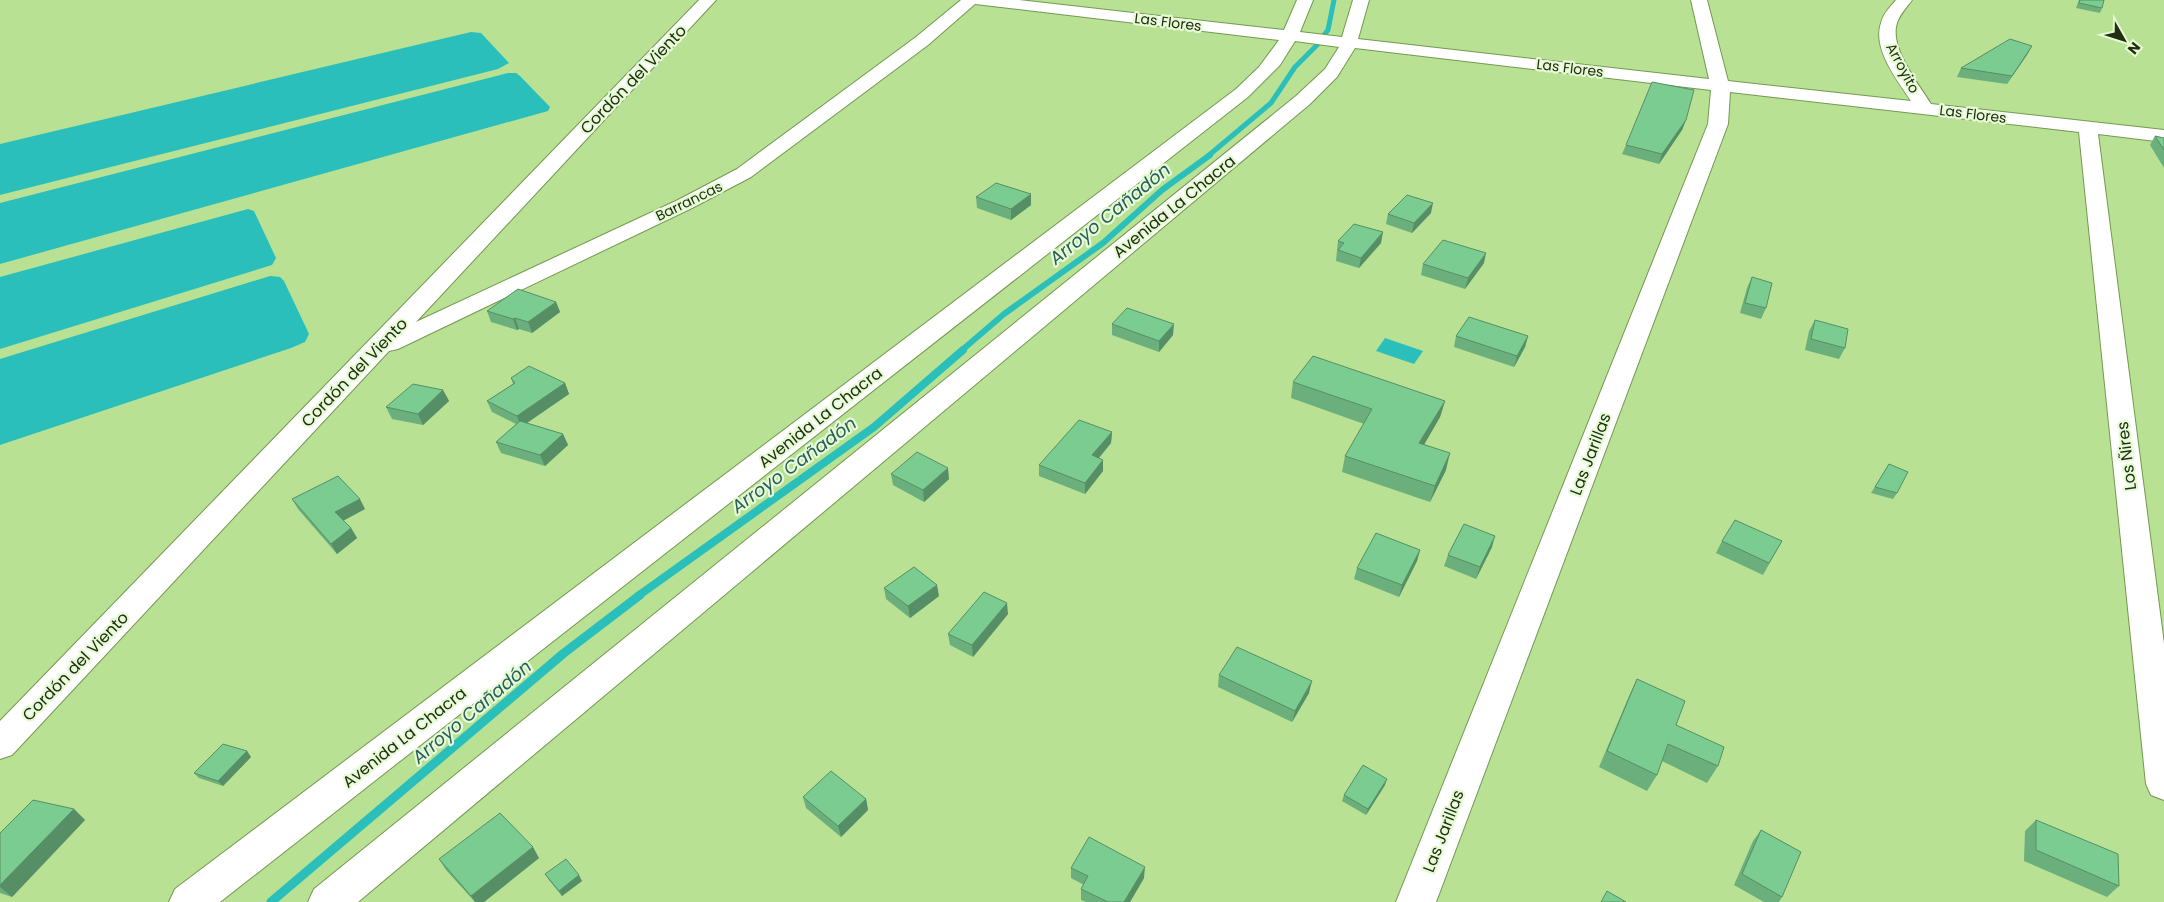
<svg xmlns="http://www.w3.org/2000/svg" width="2164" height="902" viewBox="0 0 2164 902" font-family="Poppins,sans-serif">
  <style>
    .water { fill: #2abfba }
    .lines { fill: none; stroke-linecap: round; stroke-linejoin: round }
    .stream-far3 { stroke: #2abfba; stroke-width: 5 }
    .stream-far2 { stroke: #2abfba; stroke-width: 6 }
    .stream-far1 { stroke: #2abfba; stroke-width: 8 }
    .stream { stroke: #2abfba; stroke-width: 9 }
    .minor-casing { stroke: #749950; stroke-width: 2 }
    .minor { fill: #fff; fill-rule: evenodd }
    .wall { fill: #6aaf7c }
    .shaded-wall { fill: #568f65 }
    .building { fill: #7bcc90; stroke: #568f65 }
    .labels { text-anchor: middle; stroke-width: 4.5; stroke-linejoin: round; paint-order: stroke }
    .far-street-label { font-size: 14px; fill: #202f11; stroke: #e6fbd5 }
    .street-label { font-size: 16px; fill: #202f11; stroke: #e6fbd5 }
    .water-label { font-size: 18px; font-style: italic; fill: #275f5d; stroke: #e6fbd5 }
  </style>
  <rect width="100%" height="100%" fill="#b8e194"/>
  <!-- water -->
  <g class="water">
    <path d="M471,32l10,1 28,30 -11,6 -498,126v-51z"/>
    <path d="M508,73h8l4,3 30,31 -2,4 -548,153v-61z"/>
    <path d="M248,209l6,2 22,47 -4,7 -272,84v-72z"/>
    <path d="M270,276l10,1 4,4 25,53 -4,8 -14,6 -291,97v-86z"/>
    <path d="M1385,338l38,13 -9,13 -38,-13z"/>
  </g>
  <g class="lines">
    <!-- stream-far3 -->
    <g class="stream-far3">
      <path d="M1324,35l4,-5 6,-30"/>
      <path d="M1208,156l63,-53 24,-36 26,-26"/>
    </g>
    <!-- stream-far2 -->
    <path class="stream-far2" d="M961,351l43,-37 99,-71 59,-53 48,-35"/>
    <!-- stream-far1 -->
    <path class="stream-far1" d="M638,596l236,-169 89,-77"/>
    <!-- stream -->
    <path class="stream" d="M271,902l293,-249 76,-58"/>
    <defs>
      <path id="minor" d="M699,0h17l-300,322 262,-122 59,-31 179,-132 45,-37h58l265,30 13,-30h16l-13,32 42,5 11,-37h16l-11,39 351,40 -18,-79h16l21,81 183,20c-13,-20 -39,-52 -30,-78 2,-9 9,-16 15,-23h16c-5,7 -12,14 -15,23 -8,25 21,60 34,81l233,26v12l-66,-8 66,510v156l-13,-5 -5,-11 -67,-652 -349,-40 -2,32 -292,778h-40l312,-778 3,-34 -356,-42 -18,29 -27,27 -952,798h-50l6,-13 982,-793 29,-27 14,-22 -44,-6 -15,24 -32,32 -1028,805h-51l6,-13 1061,-800 23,-22 20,-27 -304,-36 -47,41 -177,132 -59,31 -294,141 -9,2 -377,404 -12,4v-38z"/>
    </defs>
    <!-- minor casing -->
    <use href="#minor" class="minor-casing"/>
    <!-- minor -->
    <use href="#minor" class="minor"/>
  </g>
  <!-- wall -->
  <g class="wall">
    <path d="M2079,0h25l-2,8 -2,5 -24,-5z"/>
    <path d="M2032,46l-25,38 -50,-7 4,-9z"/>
    <path d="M1686,120l-4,10 -23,34 -37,-10 4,-9z"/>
    <path d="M2155,136l9,2v30l-14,-23z"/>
    <path d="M976,197l55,8 -20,15 -34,-12z"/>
    <path d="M1431,213l-19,20 -26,-9 2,-10z"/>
    <path d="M1338,241l43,2 -22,25 -23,-7z"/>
    <path d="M1484,263l-19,26 -44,-14 2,-11z"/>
    <path d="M1752,277l14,31 -5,11 -21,-6 7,-25z"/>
    <path d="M556,302l4,10 -28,21 -13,-4 -2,1 -26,-8 -4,-11z"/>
    <path d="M1815,320l30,28 -6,11 -34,-9 4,-19z"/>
    <path d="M1112,324l61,11 -14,17 -47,-17z"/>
    <path d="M1456,336h72l-3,11 -11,20 -60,-20z"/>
    <path d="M511,378l54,5 4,11 -42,29 36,11 5,11 -23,21 -44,-13 -5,-11 20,-18 -24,-12 -5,-11 26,-17z"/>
    <path d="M1293,382l152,19 -5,16 -16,28 22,25 -16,32 -88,-30 3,-16 19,-32 -73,-26z"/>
    <path d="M443,390l6,11 -26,24 -31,-6 -6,-12z"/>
    <path d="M1112,432l-1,11 -12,15 4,13 -18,23 -46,-18v-11z"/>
    <path d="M1889,464l8,29 -4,6 -22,-6z"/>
    <path d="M891,474l58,5 -25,23 -31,-17z"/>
    <path d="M292,499l73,10 -22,11 8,8 6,10 -20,16 -39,-45z"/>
    <path d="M1722,541h60l-19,34 -47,-22z"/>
    <path d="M1492,547l-16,32 -32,-13 4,-11z"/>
    <path d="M1420,550l-3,11 -18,36 -45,-18 3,-11z"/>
    <path d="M884,588l55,8 -29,22 -24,-19z"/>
    <path d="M1008,614l-35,43 -23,-12 -2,-11z"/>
    <path d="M1219,675l90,18 -17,29 -74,-35z"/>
    <path d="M1637,679l39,46 42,41 -11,17 -45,-22 -5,14 -10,16 -48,-24 30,-71z"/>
    <path d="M247,751l4,6 -28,29 -24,-8 -5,-5z"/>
    <path d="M1385,785l-19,30 -24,-14 2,-6z"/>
    <path d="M803,797l63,2 2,11 -27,27 -35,-29z"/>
    <path d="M74,809l11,11 -73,77 -12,-4v-60z"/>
    <path d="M2036,820l83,66 -12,11 -83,-36 1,-30z"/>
    <path d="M1761,830l21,67 -3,5h-15l-30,-17 19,-44z"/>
    <path d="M539,858l-55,44h-9l-29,-32 -7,-11z"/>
    <path d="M1071,868l73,10 -14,24h-44l-5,-2v-11l3,-4 -13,-7z"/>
    <path d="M545,874l37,7 -20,15 -13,-16z"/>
  </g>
  <!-- shaded-wall -->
  <g class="shaded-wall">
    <path d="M2032,46l-5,9 -20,29 5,-8z"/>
    <path d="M1686,120l-4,10 -23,34 3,-10z"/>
    <path d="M1031,194v11l-20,15v-11z"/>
    <path d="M1433,203l-2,10 -19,20 2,-10z"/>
    <path d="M1383,232l-2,11 -22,25 2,-10z"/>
    <path d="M1486,253l-2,10 -19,26 3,-11z"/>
    <path d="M556,302l4,10 -28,21 -4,-11z"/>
    <path d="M515,318l4,11 -2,1 -4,-11z"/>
    <path d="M1174,324l-1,11 -14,17v-11z"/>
    <path d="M1528,336l-3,11 -11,20 3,-11z"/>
    <path d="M565,383l4,11 -48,33 -4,-11z"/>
    <path d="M443,390l6,11 -26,24 -5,-11z"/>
    <path d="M1445,401l-5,16 -25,43 4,-17z"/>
    <path d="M1112,432l-1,11 -19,23v-11z"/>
    <path d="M563,434l5,11 -23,21 -5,-11z"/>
    <path d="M1450,453l-4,17 -16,32 5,-16z"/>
    <path d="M1103,460v11l-18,23v-11z"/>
    <path d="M948,468l1,11 -25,23 -1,-12z"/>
    <path d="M360,499l5,10 -24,13 -6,-10z"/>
    <path d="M351,528l6,10 -20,16 -6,-10z"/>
    <path d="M1495,536l-3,11 -16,32 4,-12z"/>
    <path d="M1420,550l-3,11 -18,36 3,-12z"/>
    <path d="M937,585l2,11 -29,22 -2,-12z"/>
    <path d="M1007,603l1,11 -35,43 -1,-12z"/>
    <path d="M1312,681l-3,12 -17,29 3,-11z"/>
    <path d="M247,751l4,6 -28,29 -5,-5z"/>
    <path d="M1387,779l-2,6 -19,30 2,-6z"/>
    <path d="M866,799l2,11 -27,27 -3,-11z"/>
    <path d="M74,809l11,11 -73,77 -12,-10v-2z"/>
    <path d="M533,847l6,11 -55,44h-9l-4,-6z"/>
    <path d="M1145,867l-1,11 -14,24h-6z"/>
    <path d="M579,875l3,6 -20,15 -3,-5z"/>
  </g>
  <!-- building -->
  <g class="building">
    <path d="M2080,0h24l-2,8 -23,-5z"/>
    <path d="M2010,39l22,7 -20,30 -51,-8z"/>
    <path d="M1652,82l42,8 -8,30 -24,34 -36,-9z"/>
    <path d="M2155,136l9,2v12z"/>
    <path d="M996,183l35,11 -20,15 -35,-12z"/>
    <path d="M1407,195l26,8 -19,20 -26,-9z"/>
    <path d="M1354,224l29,8 -22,26 -23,-8 6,-7 -6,-2z"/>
    <path d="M1443,240l43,13 -18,25 -45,-14z"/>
    <path d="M1752,277l20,6 -6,25 -21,-5z"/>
    <path d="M518,289l38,13 -28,20 -13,-4 -2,1 -26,-8z"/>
    <path d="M1127,308l47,16 -15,17 -47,-17z"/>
    <path d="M1469,317l59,19 -11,20 -61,-20z"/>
    <path d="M1815,320l33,9 -3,19 -34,-9z"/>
    <path d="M1313,356l132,45 -26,42 31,10 -15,33 -90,-30 27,-47 -79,-27z"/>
    <path d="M529,366l36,17 -48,33 -30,-15 28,-18 -4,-5z"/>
    <path d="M413,384l30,6 -25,24 -32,-7z"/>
    <path d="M1079,420l33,12 -20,23 11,5 -18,23 -46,-18z"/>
    <path d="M520,421l43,13 -23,21 -44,-13z"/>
    <path d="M917,452l31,16 -25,22 -32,-16z"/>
    <path d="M1889,464l19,8 -11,21 -22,-6z"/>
    <path d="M338,476l22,23 -25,13 16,16 -20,16 -39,-45z"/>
    <path d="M1735,520l47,21 -13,22 -47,-22z"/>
    <path d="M1464,524l31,12 -15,31 -32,-12z"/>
    <path d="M1376,533l44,17 -18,35 -45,-17z"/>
    <path d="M914,567l23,18 -29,21 -24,-18z"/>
    <path d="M984,592l23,11 -35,42 -24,-11z"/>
    <path d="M1237,647l75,34 -17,30 -76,-36z"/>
    <path d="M1637,679l48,22 -9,24 48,22 -6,19 -50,-22 -11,31 -50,-24z"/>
    <path d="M223,744l24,7 -29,30 -24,-8z"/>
    <path d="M1363,765l24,14 -19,30 -24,-14z"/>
    <path d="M831,771l35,28 -28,27 -35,-29z"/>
    <path d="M33,800l41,9 -74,76v-52z"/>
    <path d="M500,813l33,34 -62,49 -32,-37z"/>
    <path d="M2036,820l82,34 1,32 -83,-36z"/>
    <path d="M1761,830l40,22 -19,45 -40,-23z"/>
    <path d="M1089,837l56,30 -21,35h-16l-27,-13 7,-13 -17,-8z"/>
    <path d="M566,859l13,16 -20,16 -14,-17z"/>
    <path d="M1607,891l19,11h-25z"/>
  </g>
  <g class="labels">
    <!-- far-street labels -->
    <g class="far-street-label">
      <text transform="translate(1168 22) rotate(7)" y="5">Las Flores</text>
      <text transform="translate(1570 68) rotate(7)" y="5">Las Flores</text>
      <text transform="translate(1903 68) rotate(62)" y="5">Arroyito</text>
      <text transform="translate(1973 114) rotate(7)" y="5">Las Flores</text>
      <text transform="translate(689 201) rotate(-26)" y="5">Barrancas</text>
    </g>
    <!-- street labels -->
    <g class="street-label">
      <text transform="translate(633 79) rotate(-46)" y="6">Cordón del Viento</text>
      <text transform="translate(1174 206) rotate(-39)" y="6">Avenida La Chacra</text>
      <text transform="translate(354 372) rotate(-46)" y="6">Cordón del Viento</text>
      <text transform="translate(820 417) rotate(-38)" y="6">Avenida La Chacra</text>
      <text transform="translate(1590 454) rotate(-69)" y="6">Las Jarillas</text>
      <text transform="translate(2126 456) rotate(-97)" y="6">Los Ñires</text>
      <text transform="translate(75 666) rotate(-46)" y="6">Cordón del Viento</text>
      <text transform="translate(404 737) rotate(-38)" y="6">Avenida La Chacra</text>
      <text transform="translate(1443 831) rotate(-69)" y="6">Las Jarillas</text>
    </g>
    <!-- water labels -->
    <g class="water-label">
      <text transform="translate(1110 214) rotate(-39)" y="6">Arroyo Cañadón</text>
      <text transform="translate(794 465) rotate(-36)" y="6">Arroyo Cañadón</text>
      <text transform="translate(472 712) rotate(-40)" y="6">Arroyo Cañadón</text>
    </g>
  </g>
  <!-- north arrow -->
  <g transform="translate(2124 40) rotate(129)" stroke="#e6fbd5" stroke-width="4" paint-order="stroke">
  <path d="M0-4L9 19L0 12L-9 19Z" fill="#202f11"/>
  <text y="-8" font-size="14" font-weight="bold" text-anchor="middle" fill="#202f11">N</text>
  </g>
</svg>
